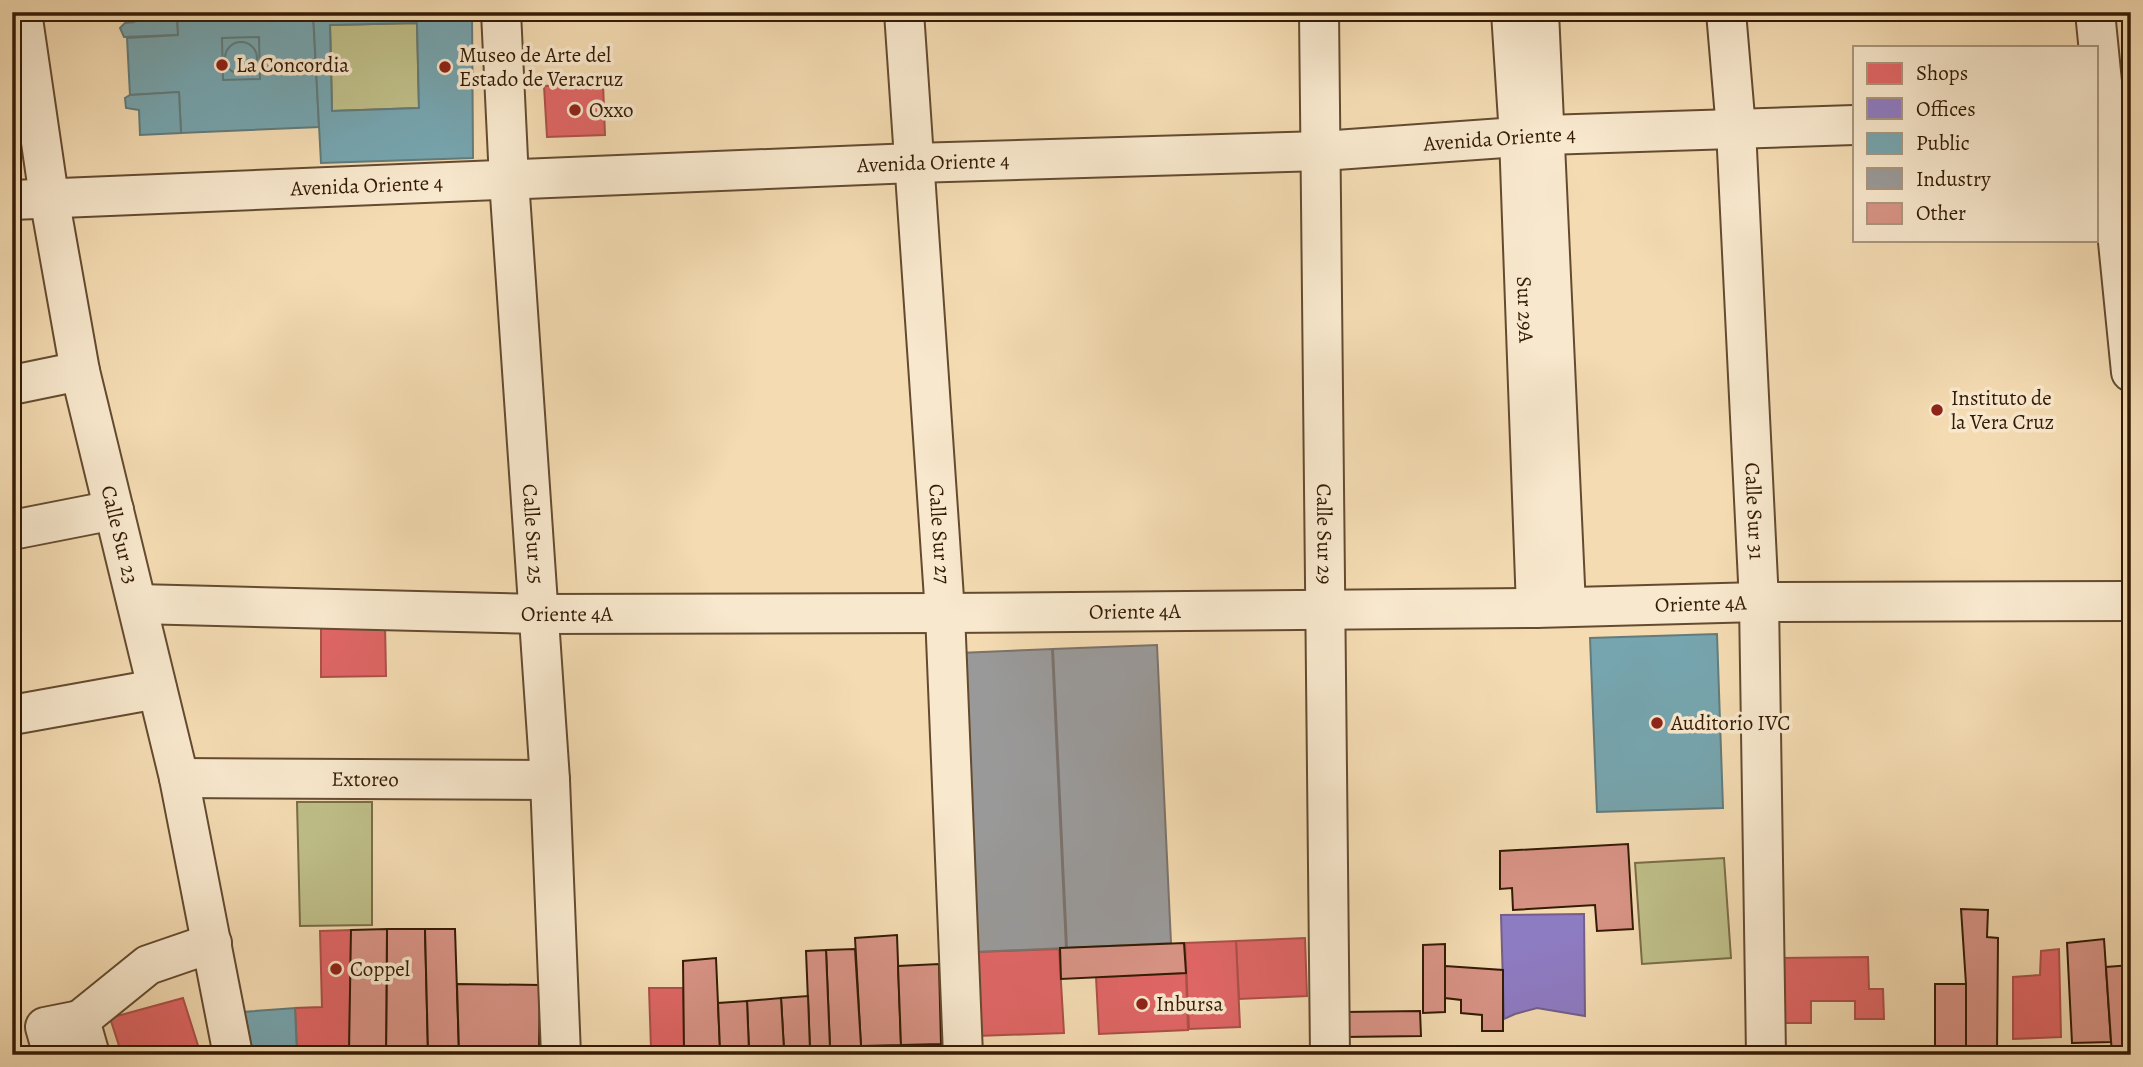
<svg xmlns="http://www.w3.org/2000/svg" width="2143" height="1067" viewBox="0 0 2143 1067" font-family="Alegreya,serif">
  <style>
    .green { fill: #bfbf89; stroke: #7a6d47; stroke-width: 2 }
    .shops { fill: #e06666; stroke: #ac5049; stroke-width: 2 }
    .offices { fill: #8e7cc3; stroke: #735f8a; stroke-width: 2 }
    .public { fill: #76a5af; stroke: #627c7c; stroke-width: 2; fill-rule: evenodd }
    .industry { fill: #999; stroke: #7b736d; stroke-width: 2 }
    .building { fill: #d89385; stroke: #341b05; stroke-width: 2 }
    .lines { fill: none; stroke-linecap: round; stroke-linejoin: round }
    .minor-casing { stroke: #644b30; stroke-width: 42 }
    .minor { stroke: #f8e8cd; stroke-width: 38 }
    .poi-dot { fill: #8f2418; stroke: #f8e8cd; stroke-width: 2.5 }
    .labels { text-anchor: middle; stroke-width: 7; stroke-linejoin: round; paint-order: stroke }
    .poi-label { font-size: 21px; fill: #341b05; stroke: #f8e8cd; text-anchor: start }
    .street-label { font-size: 21px; fill: #341b05; stroke: #f8e8cd }
  </style>
  <rect width="100%" height="100%" fill="#f4dbb2"/>
  <filter id="stains"><feTurbulence type="fractalNoise" baseFrequency=".00286" numOctaves="4"/><feColorMatrix values="0 0 0 0 .2 0 0 0 0 .09 0 0 0 0 .02 0 0 0 .5 -.17"/></filter>
  <radialGradient id="worn" r=".72"><stop offset=".6" stop-color="#630" stop-opacity="0"/><stop offset="1" stop-color="#630" stop-opacity=".3"/></radialGradient>
  <!-- green -->
  <g class="green">
    <path d="M417,23l2,85 -87,3 -2,-86z"/>
    <path d="M297,802h75v123l-72,1z"/>
    <path d="M1724,858l7,100 -89,6 -7,-101z"/>
  </g>
  <!-- shops -->
  <g class="shops">
    <path d="M603,83l2,52 -58,2 -3,-51z"/>
    <path d="M385,623l1,53 -65,1v-53z"/>
    <path d="M351,930l-2,123 -52,2 -2,-47 27,-1 -2,-76z"/>
    <path d="M1305,938l2,58 -68,3 -3,-58z"/>
    <path d="M1236,941l4,86 -51,2 -4,-86z"/>
    <path d="M1059,949l5,84 -87,3 -4,-84z"/>
    <path d="M2059,949l2,88 -48,2v-62l27,-2 1,-24z"/>
    <path d="M1868,957l1,32h14l1,30h-29v-18h-44v22h-32l-2,-65z"/>
    <path d="M1186,973l2,57 -89,4 -3,-57z"/>
    <path d="M649,988h34l1,61h-33z"/>
    <path d="M183,998l18,57h-79l-12,-37z"/>
  </g>
  <!-- offices -->
  <path class="offices" d="M1584,914l1,102 -48,-8 -22,6 -11,5 -3,-104z"/>
  <!-- public -->
  <g class="public">
    <path d="M134,12h43l1,23 -54,2 -4,-9 5,-5 9,-1z"/>
    <path d="M177,12h136l6,115 -138,6 -2,-41 -49,3 -3,-57 51,-3z"/>
    <path d="M313,12h159l1,146 -152,5zM417,23l2,85 -87,3 -2,-86z"/>
    <path d="M259,37l1,42 -37,1 -1,-42z"/>
    <circle cx="241" cy="58" r="16"/>
    <path d="M179,92l2,41 -41,2 -1,-25 -13,-2 -1,-10 5,-3z"/>
    <path d="M1717,634l6,174 -126,4 -7,-174z"/>
    <path d="M295,1008l2,47h-50l-5,-43z"/>
    <path d="M19,1041l5,14h-12v-12z"/>
  </g>
  <!-- industry -->
  <g class="industry">
    <path d="M1157,645l14,298 -104,5 -14,-299z"/>
    <path d="M1052,649l14,299 -93,4 -14,-299z"/>
  </g>
  <!-- building -->
  <g class="building">
    <path d="M1628,844l5,85 -36,2 -2,-26 -82,5 -1,-22 -12,1v-38z"/>
    <path d="M1961,909l27,1 -1,27 11,1 -1,115 -31,-3v-66z"/>
    <path d="M387,929h38l3,123h-42z"/>
    <path d="M387,929l-1,123 -37,1 2,-123z"/>
    <path d="M425,929h30l4,123h-31z"/>
    <path d="M897,935l4,110 -40,1 -6,-108z"/>
    <path d="M2104,939l7,103 -39,1 -5,-100z"/>
    <path d="M1184,943l2,30 -125,6 -1,-31z"/>
    <path d="M1445,944v68l-22,1v-68z"/>
    <path d="M855,949l6,97 -31,2 -4,-98z"/>
    <path d="M826,950l4,98 -20,2 -4,-99z"/>
    <path d="M716,958l4,91h-36l-1,-88z"/>
    <path d="M939,964l2,80 -40,1 -3,-79z"/>
    <path d="M2131,965v90h-19l-6,-88z"/>
    <path d="M1445,966l58,4v61h-21v-16l-21,-2v-13l-16,-2z"/>
    <path d="M457,984l83,1 -1,66 -80,1z"/>
    <rect x="1935" y="984" width="31" height="66"/>
    <path d="M808,996l2,54h-26l-3,-52z"/>
    <path d="M781,998l3,52 -35,1 -2,-50z"/>
    <path d="M747,1001l2,50 -29,-2 -2,-46z"/>
    <path d="M1420,1011l1,25 -77,1v-25z"/>
  </g>
  <g class="lines">
    <defs>
      <g id="minor">
        <path id="s1" d="M22,12l27,185 31,174 99,407 54,277"/>
        <path id="s2" d="M501,12l8,168 41,600 11,275"/>
        <path id="s3" d="M904,12l41,601 18,442"/>
        <path id="s4" d="M1319,12l11,1043"/>
        <path id="s5" d="M1511,12l8,124 17,472"/>
        <path d="M1539,12l27,595"/>
        <path id="s6" d="M1726,12l10,117 23,473 7,453"/>
        <path d="M2095,12l36,360"/>
        <path id="s7" d="M12,200l901,-37 409,-12 223,-16 309,-10"/>
        <path d="M12,385l68,-14"/>
        <path d="M12,530l102,-20"/>
        <path id="s8" d="M137,604l402,10 406,-1 591,-5 223,-6 372,-1"/>
        <path d="M12,715l145,-26"/>
        <path id="s9" d="M179,778l371,2"/>
        <path d="M53,1055l-8,-28 35,-7"/>
        <path d="M90,1055l-10,-35 68,-55 64,-22"/>
      </g>
    </defs>
    <!-- minor casing -->
    <use href="#minor" class="minor-casing"/>
    <!-- minor -->
    <use href="#minor" class="minor"/>
  </g>
  <!-- markers -->
  <g class="poi-dot">
    <circle cx="222" cy="65" r="7"/>
    <circle cx="445" cy="67" r="7"/>
    <circle cx="575" cy="110" r="7"/>
    <circle cx="1937" cy="410" r="7"/>
    <circle cx="1657" cy="723" r="7"/>
    <circle cx="336" cy="969" r="7"/>
    <circle cx="1142" cy="1004" r="7"/>
  </g>
  <g class="labels">
    <!-- poi labels -->
    <g class="poi-label">
      <text x="459" y="62">Museo de Arte del<tspan x="459" dy="24">Estado de Veracruz</tspan></text>
      <text x="236" y="72">La Concordia</text>
      <text x="589" y="117">Oxxo</text>
      <text x="1951" y="405">Instituto de<tspan x="1951" dy="24">la Vera Cruz</tspan></text>
      <text x="1671" y="730">Auditorio IVC</text>
      <text x="350" y="976">Coppel</text>
      <text x="1156" y="1011">Inbursa</text>
    </g>
    <!-- street labels -->
    <g class="street-label">
      <text dy="7" stroke="none"><textPath href="#s7" startOffset="1489">Avenida Oriente 4</textPath></text>
      <text dy="7" stroke="none"><textPath href="#s7" startOffset="922">Avenida Oriente 4</textPath></text>
      <text dy="7" stroke="none"><textPath href="#s7" startOffset="355">Avenida Oriente 4</textPath></text>
      <text dy="7" stroke="none"><textPath href="#s5" startOffset="298">Sur 29A</textPath></text>
      <text dy="7" stroke="none"><textPath href="#s6" startOffset="500">Calle Sur 31</textPath></text>
      <text dy="7" stroke="none"><textPath href="#s2" startOffset="523">Calle Sur 25</textPath></text>
      <text dy="7" stroke="none"><textPath href="#s3" startOffset="523">Calle Sur 27</textPath></text>
      <text dy="7" stroke="none"><textPath href="#s4" startOffset="522">Calle Sur 29</textPath></text>
      <text dy="7" stroke="none"><textPath href="#s1" startOffset="532">Calle Sur 23</textPath></text>
      <text dy="7" stroke="none"><textPath href="#s8" startOffset="1564">Oriente 4A</textPath></text>
      <text dy="7" stroke="none"><textPath href="#s8" startOffset="998">Oriente 4A</textPath></text>
      <text dy="7" stroke="none"><textPath href="#s8" startOffset="430">Oriente 4A</textPath></text>
      <text dy="7" stroke="none"><textPath href="#s9" startOffset="186">Extoreo</textPath></text>
    </g>
  </g>
  <!-- margin -->
  <rect width="2143" height="1067" fill="none" stroke="#f4dbb2" stroke-width="42"/>
  <rect x="14" y="14" width="2115" height="1039" fill="none" stroke="#341b05" stroke-width="3.5"/>
  <rect x="21" y="21" width="2101" height="1025" fill="none" stroke="#341b05" stroke-width="2"/>
  <!-- legend -->
  <rect x="1853" y="46" width="245" height="196" fill="#f8e8cd" stroke="#aa967d" stroke-width="2"/>
  <rect x="1867" y="63" width="35" height="21" fill="#e06666" stroke="#aa967d" stroke-width="2"/>
  <text x="1916" y="80" font-size="21" fill="#341b05">Shops</text>
  <rect x="1867" y="98" width="35" height="21" fill="#8e7cc3" stroke="#aa967d" stroke-width="2"/>
  <text x="1916" y="116" font-size="21" fill="#341b05">Offices</text>
  <rect x="1867" y="133" width="35" height="21" fill="#76a5af" stroke="#aa967d" stroke-width="2"/>
  <text x="1916" y="150" font-size="21" fill="#341b05">Public</text>
  <rect x="1867" y="168" width="35" height="21" fill="#999999" stroke="#aa967d" stroke-width="2"/>
  <text x="1916" y="186" font-size="21" fill="#341b05">Industry</text>
  <rect x="1867" y="203" width="35" height="21" fill="#d89385" stroke="#aa967d" stroke-width="2"/>
  <text x="1916" y="220" font-size="21" fill="#341b05">Other</text>
  <rect width="100%" height="100%" filter="url(#stains)"/>
  <rect width="100%" height="100%" fill="url(#worn)"/>
</svg>
